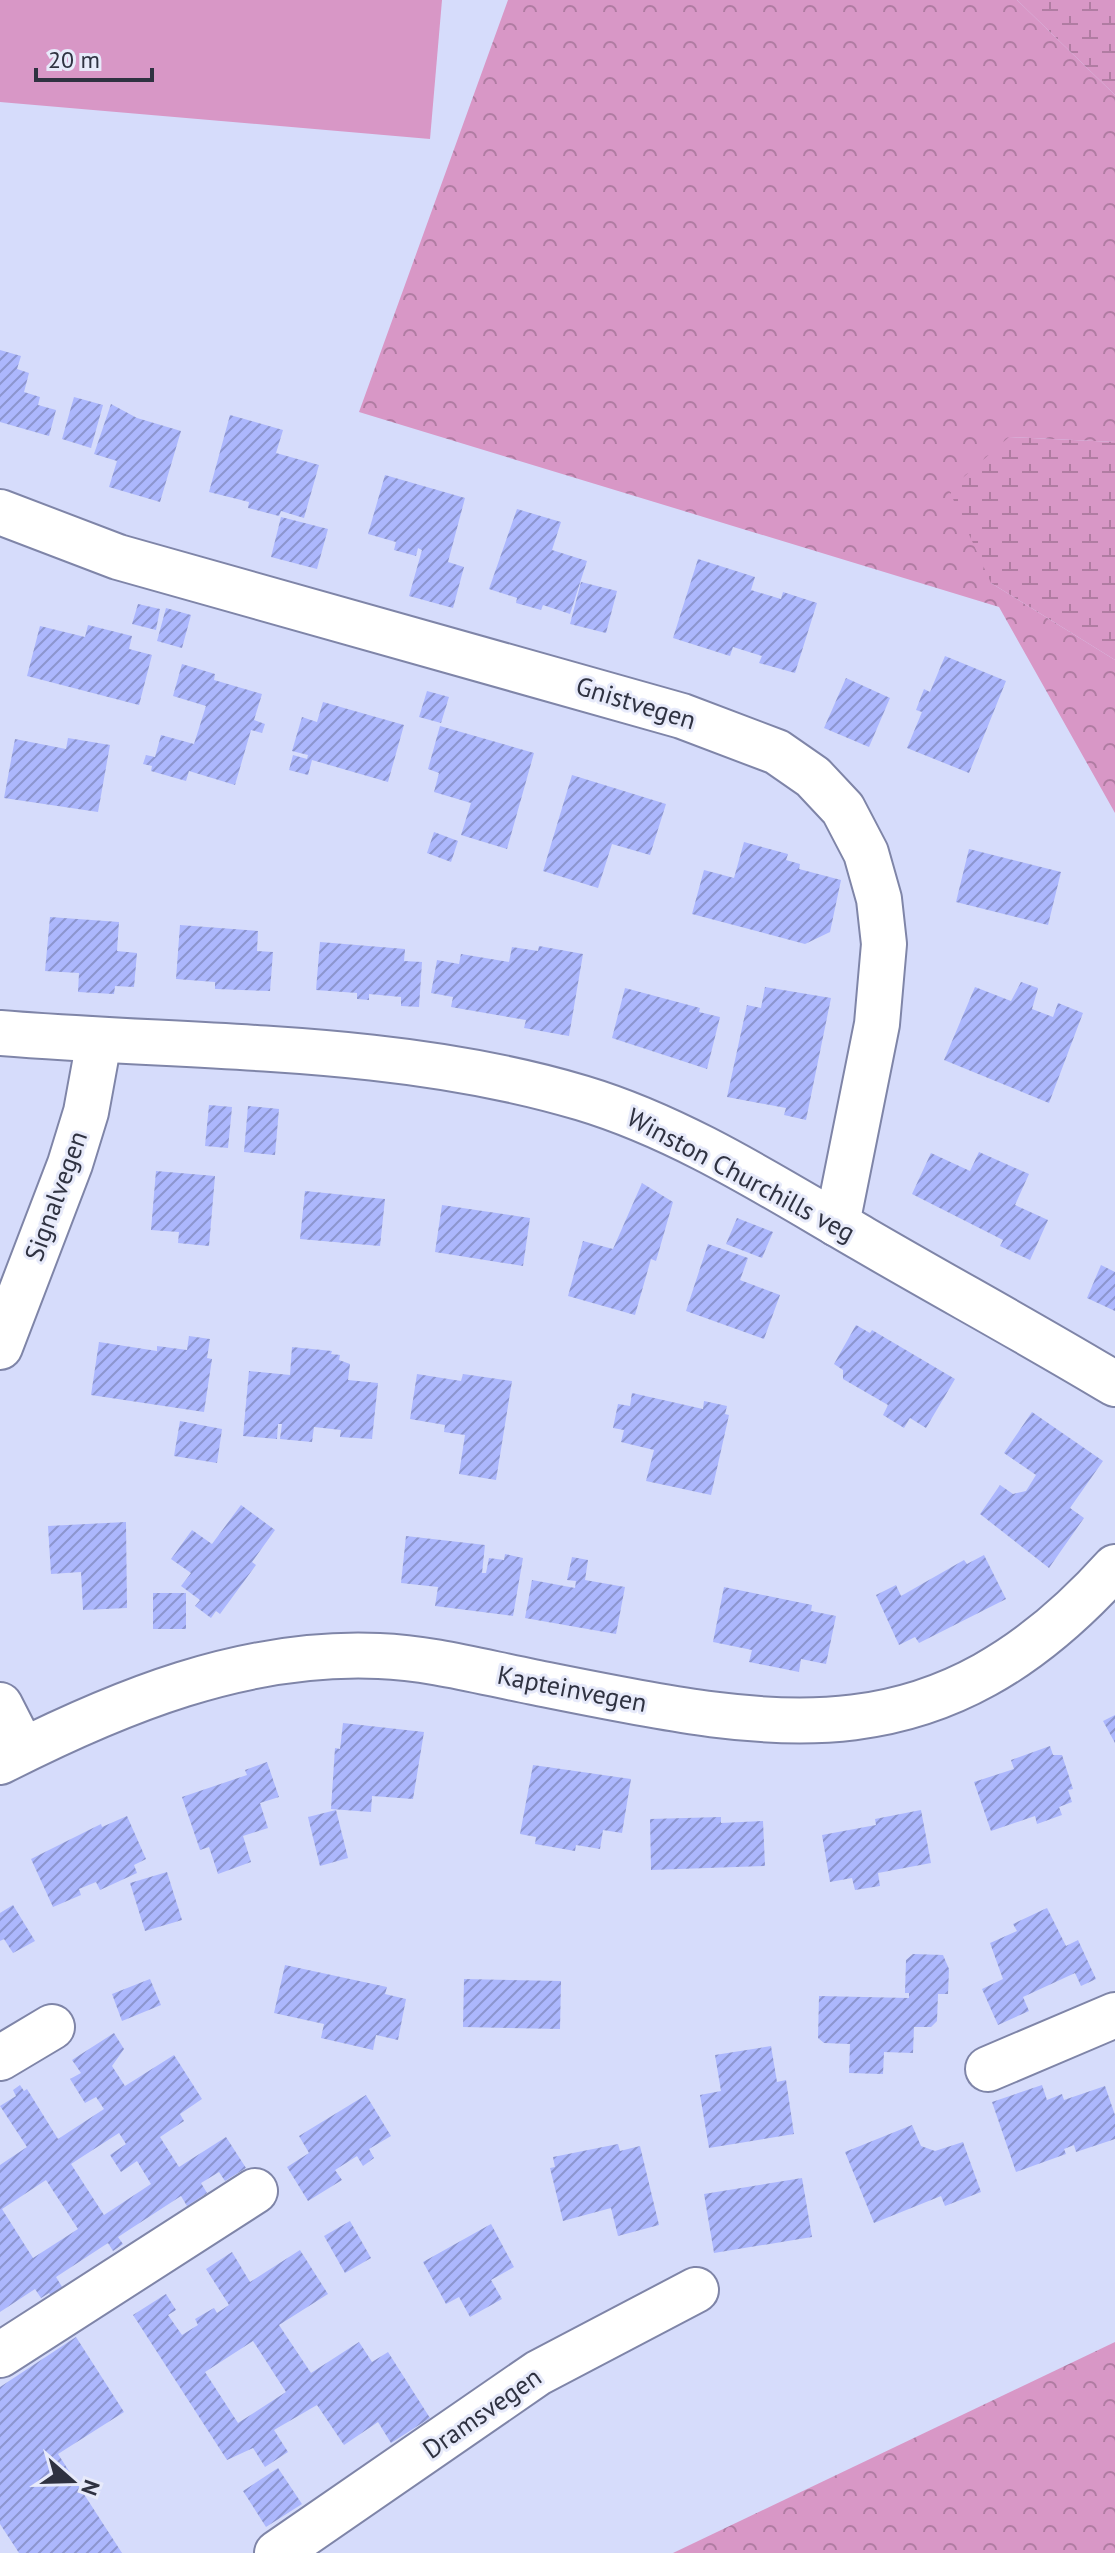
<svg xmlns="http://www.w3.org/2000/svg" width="1115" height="2553" viewBox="0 0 1115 2553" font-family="'PT Sans',sans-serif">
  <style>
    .forest { fill: url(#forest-crowns) }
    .wetland { fill: url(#wetland-marsh) }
    .pitch { fill: #d897c6 }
    .building { fill: url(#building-hatch); fill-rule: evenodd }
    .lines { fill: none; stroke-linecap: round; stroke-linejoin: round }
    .minor-casing { stroke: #7f85a8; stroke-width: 48 }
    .minor { stroke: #fff; stroke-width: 44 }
    .labels { text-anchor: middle; stroke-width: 6; stroke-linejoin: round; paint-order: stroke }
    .street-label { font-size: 26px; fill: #2f3241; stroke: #e7eafa }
  </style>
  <defs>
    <pattern id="forest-crowns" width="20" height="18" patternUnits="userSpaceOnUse" patternTransform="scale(2)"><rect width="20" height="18" fill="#d897c6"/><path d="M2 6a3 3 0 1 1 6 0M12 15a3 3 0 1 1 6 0" fill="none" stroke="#b07ca2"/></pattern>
    <pattern id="wetland-marsh" width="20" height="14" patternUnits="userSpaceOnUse" patternTransform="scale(2)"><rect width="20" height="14" fill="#d897c6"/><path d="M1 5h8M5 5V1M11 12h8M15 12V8" fill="none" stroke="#b07ca2"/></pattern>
    <pattern id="building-hatch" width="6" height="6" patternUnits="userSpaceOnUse" patternTransform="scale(2)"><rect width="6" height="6" fill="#acb7fd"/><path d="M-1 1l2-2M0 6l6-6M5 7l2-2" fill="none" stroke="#8c95ce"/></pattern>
  </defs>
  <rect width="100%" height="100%" fill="#d6dcfb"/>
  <!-- forest -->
  <g class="forest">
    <path d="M508,0h509l98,95v347l-106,-5 -18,146 124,77v153l-116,-206 -640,-195z"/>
    <path d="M1115,2342v211h-442z"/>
  </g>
  <!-- wetland -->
  <g class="wetland">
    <path d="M1017,0h98v95z"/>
    <path d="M1009,437l106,5v218l-124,-77 -42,-93z"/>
  </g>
  <!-- pitch -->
  <path class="pitch" d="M0,0h442l-12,139 -430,-37z"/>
  <!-- building -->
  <g class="building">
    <path d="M0,350l21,6 -4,13 12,4 -5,19 16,5 -2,8 18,5 -7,26 -49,-14z"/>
    <path d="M74,397l29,8 -12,43 -29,-9z"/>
    <path d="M111,404l26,14 44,13 -21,71 -51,-15 8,-26 -23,-7z"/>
    <path d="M230,415l53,15 -7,23 43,12 -15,53 -23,-7 -2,5 -31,-8 1,-6 -40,-10z"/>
    <path d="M385,475l80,23 -17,64 16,5 -11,41 -44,-12 13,-46 -4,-2 -2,8 -22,-6 2,-8 -28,-8z"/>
    <path d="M517,509l44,13 -9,28 35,11 -17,53 -27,-9 -2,5 -25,-7 1,-5 -28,-9z"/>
    <path d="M281,517l47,12 -11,40 -46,-12z"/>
    <path d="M698,559l57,18 -4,13 30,9 2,-7 34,11 -22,70 -36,-10 3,-7 -29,-9 -3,9 -57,-18z"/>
    <path d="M581,582l36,9 -11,42 -36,-9z"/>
    <path d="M138,604l22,5 -4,21 -24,-6z"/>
    <path d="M166,608l25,7 -9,33 -25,-7z"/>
    <path d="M88,625l44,11 -3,13 23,6 -13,50 -112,-29 13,-50 45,11z"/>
    <path d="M945,656l61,25 -37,92 -62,-25 15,-36 -6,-2 8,-21 6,3z"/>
    <path d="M182,664l33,10 -1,6 48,14 -8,26 11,4 -3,9 -11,-3 -16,55 -46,-14 -3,10 -35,-10 1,-5 -9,-2 3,-9 9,2 6,-22 33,9 12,-38 -33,-10z"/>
    <path d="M846,678l44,20 -21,49 -45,-19z"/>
    <path d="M427,691l22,6 -8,26 -22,-6z"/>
    <path d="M323,702l81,23 -16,57 -76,-22 -4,15 -19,-5 4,-15 14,4 1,-4 -16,-4 10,-34 15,5z"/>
    <path d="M440,726l94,27 -27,96 -46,-14 10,-32 -37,-11 5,-19 -11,-4z"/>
    <path d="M68,738l42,7 -12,67 -94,-14 11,-59 51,10z"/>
    <path d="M572,775l94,29 -16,51 -38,-11 -14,44 -55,-17z"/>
    <path d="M434,832l24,9 -7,21 -24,-9z"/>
    <path d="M744,842l44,12 -2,6 14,4 -1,5 42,11 -11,52 -25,12 -113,-30 12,-44 30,8z"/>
    <path d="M969,849l92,23 -13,53 -92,-23z"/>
    <path d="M50,917l69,5 -2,29 20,2 -3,34 -19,-1 -1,8 -36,-2 1,-19 -34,-2z"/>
    <path d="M180,925l78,6 -1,20 16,1 -3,39 -55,-2v-7l-39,-3z"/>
    <path d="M320,942l85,7 -1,12 18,1 -3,45 -18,-1v-9l-32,-3v6l-12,-1v-6l-41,-3z"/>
    <path d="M539,946l44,8 -14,82 -45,-8 2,-8 -75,-13 2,-10 -22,-4 6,-33 22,4 2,-10 48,8 3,-15 26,4z"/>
    <path d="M1021,982l17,6 -6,21 21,8 5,-14 25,10 -34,90 -105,-43 31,-73 36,14z"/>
    <path d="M765,987l66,11 -25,122 -22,-5 2,-7 -59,-11 20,-92 14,3z"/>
    <path d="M625,988l75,20 -1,4 21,5 -13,52 -95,-31z"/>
    <path d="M209,1105l23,2 -4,41 -23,-2z"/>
    <path d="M248,1106l31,3 -4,46 -31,-3z"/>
    <path d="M979,1152l50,22 -14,31 33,15 -18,40 -30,-14 3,-6 -91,-46 19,-41 39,18z"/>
    <path d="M156,1171l59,5 -6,70 -31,-3 1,-11 -28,-2z"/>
    <path d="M642,1183l31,19 -17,59 -5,-2 -16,56 -67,-19 15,-55 30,8z"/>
    <path d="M305,1191l80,8 -5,47 -80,-7z"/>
    <path d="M442,1205l88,13 -7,48 -88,-14z"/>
    <path d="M737,1218l36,14 -11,26 -36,-14z"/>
    <path d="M708,1244l40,14 -8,22 40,15 -16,44 -78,-28z"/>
    <path d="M1101,1265l14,7v39l-28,-13z"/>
    <path d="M856,1325l14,8 2,-3 83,49 -29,49 -16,-10 -6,10 -21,-13 5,-10 -45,-26v-9l-9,-6z"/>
    <path d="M189,1336l21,3 -3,19 5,1 -8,53 -113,-17 8,-53 58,9v-5l30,4z"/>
    <path d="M292,1347l40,4 -1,3 9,1 -1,5 11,4 -2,16 30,3 -6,56 -32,-2 1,-7 -27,-3 -2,15 -32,-3 2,-15h-4l-1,15 -34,-3 6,-65 41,4z"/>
    <path d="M417,1374l44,7 2,-7 49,7 -16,99 -37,-6 6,-39 -21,-3 1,-7 -35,-6z"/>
    <path d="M632,1393l71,16 1,-8 23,5 -2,8 4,1 -18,80 -65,-14 8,-31 -33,-8 3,-12 -11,-2 5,-24 12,2z"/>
    <path d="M1032,1412l71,49 -33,47 14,10 -35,50 -69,-54 20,-29 13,9 13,-3 10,-16 -32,-22z"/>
    <path d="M180,1421l42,8 -5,34 -43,-7z"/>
    <path d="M241,1505l34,25 -23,32 4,3 -36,49 -4,-3 -5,7 -16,-12 5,-6 -19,-14 10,-13 -20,-14 21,-29 20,14z"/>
    <path d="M126,1522l1,86 -44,2 -2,-38 -30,2 -3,-48z"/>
    <path d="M406,1536l79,9 -3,28h4l3,-15 15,2 1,-6 18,4 -10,58 -78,-10 3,-19 -37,-4z"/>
    <path d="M984,1555l22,44 -87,44 -4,-6 -16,8 -23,-50 20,-10 5,11 63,-36 3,4z"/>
    <path d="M572,1557l16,3 -3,20 40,7 -9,47 -91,-16 7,-38 43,8 1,-7 -9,-1z"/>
    <path d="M724,1587l88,18 -1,6 25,5 -10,48 -25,-5 -2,13 -50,-10 3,-12 -39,-8z"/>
    <rect x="153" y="1593" width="33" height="36"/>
    <path d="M1115,1715v28l-12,-22z"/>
    <path d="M343,1723l81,9 -11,67 -41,-3 -1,16 -40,-3 4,-61 5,1z"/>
    <path d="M1050,1746l3,9h9l11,34 -5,1 4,12 -13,5 3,8 -25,9 -2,-8 -44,15 -17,-49 40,-13 -3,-9z"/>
    <path d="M267,1762l12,35 -19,6 8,25 -25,8 8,26 -33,12 -9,-27 -9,3 -18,-53 65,-22 -2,-5z"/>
    <path d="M533,1765l98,14 -9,54 -19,-3 -3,19 -24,-4 -1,6 -40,-7 1,-7 -16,-3z"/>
    <path d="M336,1810l12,48 -28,8 -12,-49z"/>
    <path d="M921,1810l10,53 -53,10 2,13 -25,4 -3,-12 -22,4 -8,-47 54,-10 -1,-6z"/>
    <path d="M127,1816l19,43 -12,6 3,8 -37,17 -4,-8 -17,7 2,6 -28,12 -22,-48 70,-35 1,3z"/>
    <path d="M721,1817v6l42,-2 2,45 -114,4 -1,-51z"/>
    <path d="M167,1872l15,48 -37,11 -15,-48z"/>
    <path d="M13,1905l22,36 -22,12 -9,-14 -4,2v-28z"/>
    <path d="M1047,1908l19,38 12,-6 18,39 -15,7 -6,-13 -52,24 6,14 -31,14 -16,-36 21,-10 -13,-36 27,-12 -4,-7z"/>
    <path d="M913,1954l30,1 6,14 -1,25h-10l-1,27 -6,6h-17l-1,26 -29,-1 -1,22 -34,-1 1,-29 -26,-1 -6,-5 1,-42 90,2v-5h-4l1,-33z"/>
    <path d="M285,1965l102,22 -2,7 21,5 -8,41 -22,-5 -3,15 -52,-12 3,-14 -50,-11z"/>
    <path d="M150,1979l11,26 -39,16 -10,-27z"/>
    <path d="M464,1979l97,2 -1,48 -97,-2z"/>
    <path d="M114,2033l10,16 -12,17 13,20 49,-31 28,44 -22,15 4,7 -24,16 19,30 47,-30 20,31 -21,13 -6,-9 -18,11 6,10 -20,13 -6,-10 -63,41 5,7 -10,7 -5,-8 -52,34 8,13 -12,7 -3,-4 -8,5 -6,-9 -35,23v-147l27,-18 -27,-41 16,-10 -3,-6 7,-5 4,6 3,-2 31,50 46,-30 -8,-12 -11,6 -15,-24 11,-6 -9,-13zM119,2133l7,11 -16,11 11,17 16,-11 14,23 -47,31 -33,-51zM46,2180l32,49 -45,29 -31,-49z"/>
    <path d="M771,2046l6,36 9,-2 8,54 -85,14 -9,-53 21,-4 -6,-36z"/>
    <path d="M1042,2085l5,15 15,-6 2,6 41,-14 10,29v24l-39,13 -2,-7 -10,4 2,5 -50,18 -24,-70z"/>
    <path d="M366,2095l25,41 -22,13 5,9 -11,8 -6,-10 -22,14 7,10 -34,21 -21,-34 22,-14 -10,-17z"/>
    <path d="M912,2125l9,21 14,5 28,-9 18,50 -36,14 -4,-10 -67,27 -29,-71z"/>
    <path d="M618,2144l2,7 20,-5 19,79 -41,11 -7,-28 -48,13 -13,-53 5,-1 -2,-10z"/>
    <path d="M802,2178l10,59 -98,16 -10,-59z"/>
    <path d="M350,2221l21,37 -26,15 -21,-37z"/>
    <path d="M491,2224l23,43 -23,13 11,19 -32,18 -11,-20 -13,7 -23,-42z"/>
    <path d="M300,2250l28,44 -49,31 32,48 48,-31 13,20 16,-10 42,66 -39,25 -13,-21 -34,23 -27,-40 -43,25 14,22 -23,15 -12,-19 -26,12 -94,-145 33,-21 10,16 -8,5 14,20 16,-10 -3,-6 19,-11 3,5 12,-8 -23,-36 26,-17 18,30zM253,2341l33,51 -48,31 -33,-51z"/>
    <path d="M76,2337l48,75 -66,42 64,99h-103l-19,-29v-137z"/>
    <path d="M278,2468l24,36 -36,23 -23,-36z"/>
  </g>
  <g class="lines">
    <defs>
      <g id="minor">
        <path d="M0,512l118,45 564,159 95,36 36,25 30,32 23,44 13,46 5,45 -7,80 -40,200"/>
        <path d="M0,1033c193,16 395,9 582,65 100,30 191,89 281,141 84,49 169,95 252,145"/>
        <path d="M0,1347l70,-183 16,-52 13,-71"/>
        <path d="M0,1705l23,45"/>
        <path d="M0,1762c118,-60 244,-112 379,-106 52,2 103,16 154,26 240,48 400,87 582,-115"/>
        <path d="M0,2058l52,-31"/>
        <path d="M988,2069l127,-54"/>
        <path d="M0,2355l255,-164"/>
        <path d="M277,2553l261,-180 158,-83"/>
      </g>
    </defs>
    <!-- minor casing -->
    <use href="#minor" class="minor-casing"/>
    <!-- minor -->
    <use href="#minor" class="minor"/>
  </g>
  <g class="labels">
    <!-- street labels -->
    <g class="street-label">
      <text transform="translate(636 703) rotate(17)" y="9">Gnistvegen</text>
      <text transform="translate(741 1175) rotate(28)" y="9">Winston Churchills veg</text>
      <text transform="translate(56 1196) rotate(-70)" y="9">Signalvegen</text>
      <text transform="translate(572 1689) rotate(11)" y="9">Kapteinvegen</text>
      <text transform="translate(482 2413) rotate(-35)" y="9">Dramsvegen</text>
    </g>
  </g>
  <!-- north arrow -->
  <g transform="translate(72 2481) rotate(110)" stroke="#e7eafa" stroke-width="6" paint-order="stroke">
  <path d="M0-6L14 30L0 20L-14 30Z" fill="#2f3241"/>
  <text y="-12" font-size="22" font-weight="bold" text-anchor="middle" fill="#2f3241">N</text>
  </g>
  <!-- scale -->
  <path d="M36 68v12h116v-12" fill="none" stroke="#2f3241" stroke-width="4"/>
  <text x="48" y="68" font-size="24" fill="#2f3241" stroke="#e7eafa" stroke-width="6" paint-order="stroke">20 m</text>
</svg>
